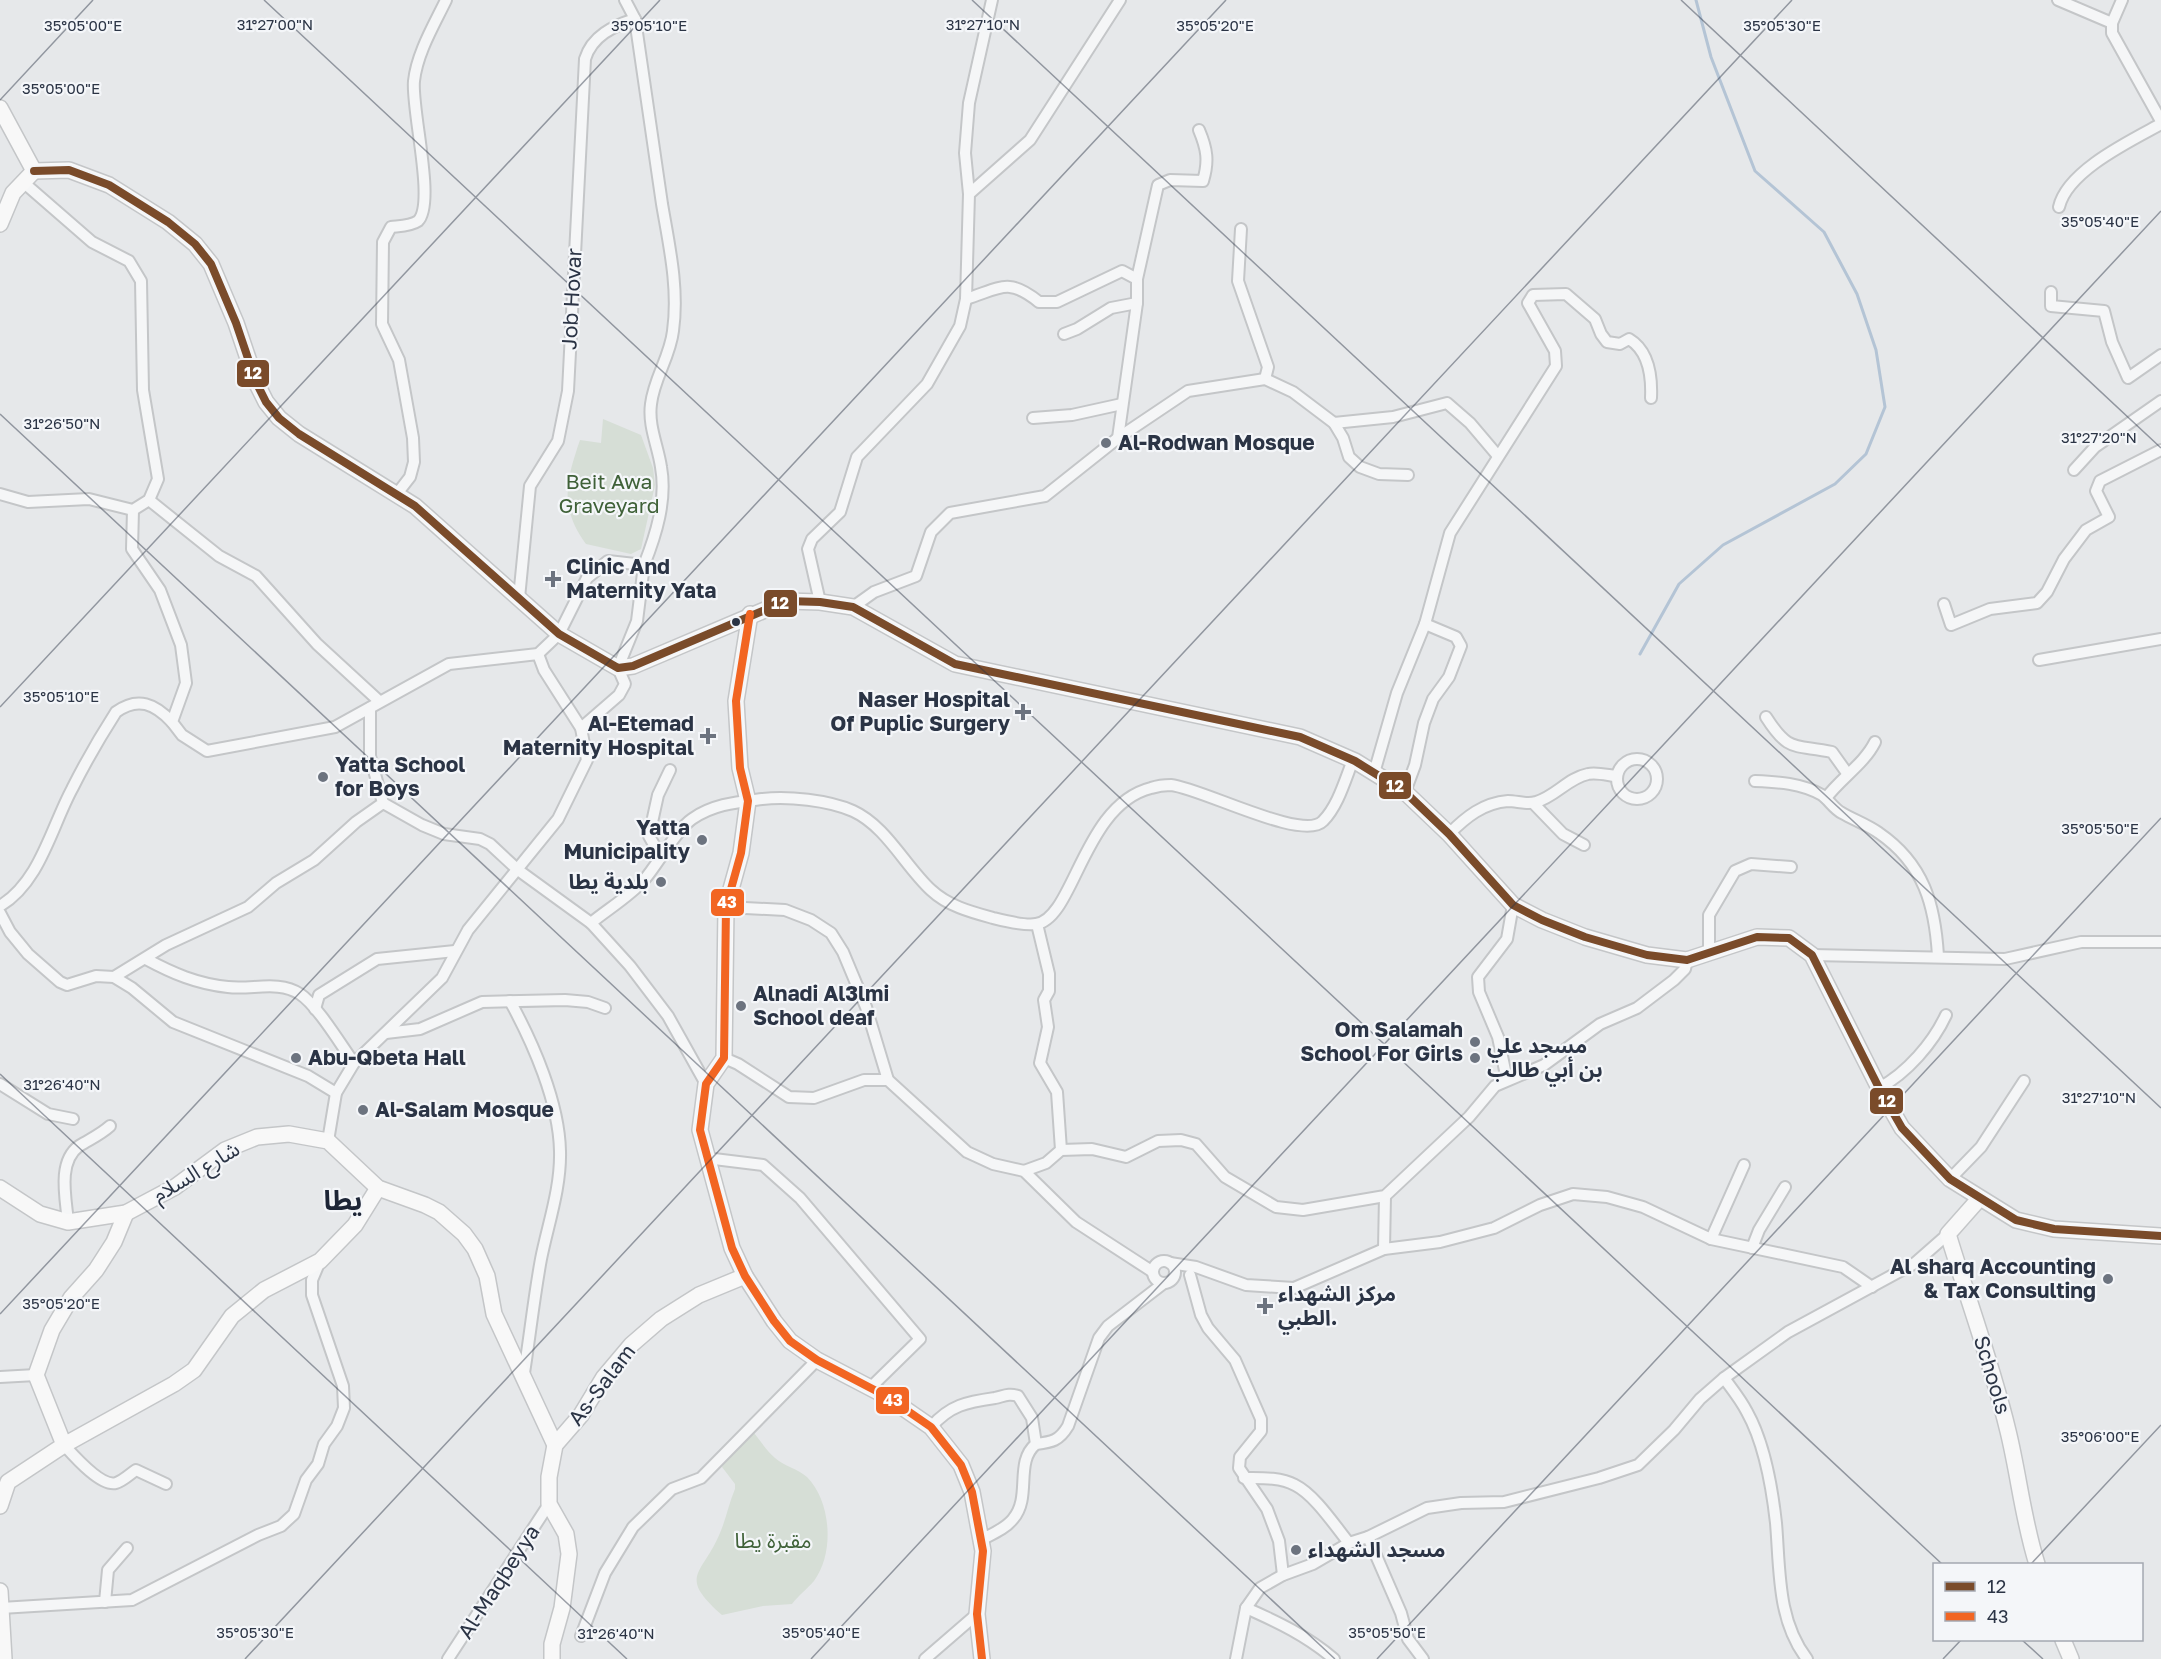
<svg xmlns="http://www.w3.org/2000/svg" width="2161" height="1659" viewBox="0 0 2161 1659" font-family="'Golos Text','Noto Sans Arabic',sans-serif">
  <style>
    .green { fill: #d6ded6 }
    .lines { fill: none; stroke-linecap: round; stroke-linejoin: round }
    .stream { stroke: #b4c4d5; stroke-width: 3 }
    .street-casing { stroke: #c4c6c8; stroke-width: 14 }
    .secondary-casing { stroke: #c4c6c8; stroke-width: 18 }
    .street { stroke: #f5f6f7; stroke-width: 10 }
    .secondary { stroke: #f8f8f8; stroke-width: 15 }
    .bus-1-casing { stroke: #f4f6f9; stroke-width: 12 }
    .bus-2-casing { stroke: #f4f6f9; stroke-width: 12 }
    .bus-1 { stroke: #7a4b2a; stroke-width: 8 }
    .bus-2 { stroke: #f26522; stroke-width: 8 }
    .ticks { fill: none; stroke: #2b3445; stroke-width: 1.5; stroke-opacity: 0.45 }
    .poi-dot { fill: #6c737f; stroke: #f4f6f9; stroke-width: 2 }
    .bus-dot { fill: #2b3445; stroke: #f4f6f9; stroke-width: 2 }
    .labels { text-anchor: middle; stroke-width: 4.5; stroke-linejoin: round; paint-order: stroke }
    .street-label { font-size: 21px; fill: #2b3445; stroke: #f4f6f9 }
    .poi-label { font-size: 21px; font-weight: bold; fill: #2b3445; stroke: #f4f6f9; text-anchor: start }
    .park-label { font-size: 21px; fill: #3f6138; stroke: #f4f6f9 }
    .district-label { font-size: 27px; font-weight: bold; fill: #1d2536; stroke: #f4f6f9 }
    .ticks-label { font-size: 15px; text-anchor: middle; fill: #2b3445; stroke: #f4f6f9; stroke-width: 4.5; stroke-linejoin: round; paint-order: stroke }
    .line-badge { stroke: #f4f6f9; stroke-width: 2 }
    .badge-label { font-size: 16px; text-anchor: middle; font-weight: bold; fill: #fff }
  </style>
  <rect width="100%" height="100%" fill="#e6e8ea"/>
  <!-- green -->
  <g class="green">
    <path d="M603,419l38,16 12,33 2,17 -14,64 -10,5 -45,-10c-27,-37 -20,-63 -6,-104l21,3z"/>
    <path d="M751,1429c8,10 15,21 24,29 9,8 23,11 32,19 24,24 28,76 7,104 -7,8 -16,15 -22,23l-29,2 -41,9c-45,-40 -20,-39 -2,-82 6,-14 9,-30 15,-44v-5l-13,-17 5,-12z"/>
  </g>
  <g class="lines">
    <!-- stream -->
    <path class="stream" d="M1640,654l39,-70 44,-39 112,-61 31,-30 19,-47 -9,-57 -19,-56 -33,-62 -69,-61 -44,-114 -15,-57"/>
    <defs>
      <g id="street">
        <path d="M2058,0l54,23"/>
        <path d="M2122,0l-10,23v10l49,88"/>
        <path d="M969,194l-4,-41 4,-50 23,-103"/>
        <path d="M2059,207c8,-36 71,-66 102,-83"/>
        <path d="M1241,229l-3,52 30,86 -3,12"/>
        <path d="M1137,279l21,-94 12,-5 33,1c6,-20 4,-32 -4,-51"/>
        <path d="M2051,292v14l53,5 8,31 16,36 33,-23"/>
        <path d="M966,299c35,-11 42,-22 73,3h18l65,-31 15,8v24l-19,135"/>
        <path d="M1064,334l13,-5 34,-21 26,-5"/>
        <path d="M1033,418l39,-3 50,-11"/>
        <path d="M1334,423l59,-6 54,-14 23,20 28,33"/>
        <path d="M2074,470l21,-23 66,-46"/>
        <path d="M0,494l28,8 61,-3 44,11 16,-10 9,-21 -15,-89 -2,-109 -12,-20 -37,-19 -69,-60"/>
        <path d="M396,495l14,-18 4,-15 -1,-24 -14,-78 -17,-36 1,-82 8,-15c8,-1 20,-1 27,-6 18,-18 -7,-112 -4,-140 3,-28 20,-56 32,-81"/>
        <path d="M149,500l70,56 37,20 61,68 62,57"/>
        <path d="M133,510l-1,39 28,41 21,55 5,38 -14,39 10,13 25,16 128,-24 114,-63 89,-10 21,-20 28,-56 21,-17 36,4c12,-30 23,-65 17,-98 -3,-21 -13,-41 -10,-63 3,-26 19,-47 22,-73 6,-43 -4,-86 -11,-127 -9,-62 -18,-124 -27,-185l-10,-19"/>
        <path d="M519,598l11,-112 28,-45 10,-50 17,-332c7,-23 28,-33 50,-40"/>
        <path d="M820,602l-12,-53 4,-10 28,-27 17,-55 70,-73 33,-58 6,-27 3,-105 61,-54 90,-140"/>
        <path d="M1944,604l7,21 39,-16 47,-6 10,-11 17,-33 22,-29 23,-13 -13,-26 4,-10 61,-31"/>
        <path d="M853,607l21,-15 42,-16 15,-44 19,-19 95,-17 73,-58 70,-47 77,-12 28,13 41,31 9,15 6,19 11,10 19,7 29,1"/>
        <path d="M2039,660l122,-21"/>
        <path d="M1766,717c23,36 28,27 66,35l15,21"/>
        <path d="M581,728l38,-33 6,-11 -7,-16 19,-47 7,-56"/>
        <circle cx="1637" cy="779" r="20"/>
        <path d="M1374,773l23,-80 28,-69 25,-91 106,-167 -1,-15 -27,-48 5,-8 33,-1 29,25 6,15 6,8 13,2 9,-5c20,12 23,37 22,59"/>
        <path d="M1755,781c23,1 46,2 67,14 7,5 12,14 20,18 12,7 26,12 37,20 45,31 56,72 59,123"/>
        <path d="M1405,792l10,-27 9,-42 9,-24 16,-22 12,-31 -5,-9 -31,-13"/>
        <path d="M1826,798c15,-20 38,-34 49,-56"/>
        <path d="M383,803l39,22 22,9 36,5 10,5 28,26 73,53"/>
        <path d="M1533,803l30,31 21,11"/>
        <path d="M1449,834c17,-17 34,-31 59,-33 9,0 19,4 28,1 19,-5 32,-24 52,-28 8,-2 19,1 27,2"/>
        <path d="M661,857l-12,-21 9,-41 12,-25"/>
        <path d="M0,906c40,-24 51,-78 72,-117 13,-26 28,-52 44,-77 22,-16 39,-8 56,10"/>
        <path d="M726,907l59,3 26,10 20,13 12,19 23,55 22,73 79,72 26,12 31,7 52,51 77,50"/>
        <path d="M0,913l10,19 18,22 32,28 7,3 29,-9 18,1 18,11 41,34 135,54 28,17"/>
        <path d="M1709,950v-35l26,-44 16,-7 40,3"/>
        <path d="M1812,955l193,4 76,-17h80"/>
        <path d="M146,959c26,14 51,25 82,28 24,3 51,-7 72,7 17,11 41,51 54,69"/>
        <path d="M114,977l52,-32 82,-38 28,-24 38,-23 42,-38 27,-19 -13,-47v-48"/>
        <path d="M510,1001c23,42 49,101 50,150 1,37 -12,73 -19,108 -7,38 -11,76 -17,114"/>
        <path d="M315,1009l4,-14 58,-36 78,-8"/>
        <path d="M386,1033l34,-4 62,-27 83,-2 23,2 17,6"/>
        <path d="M724,1058l14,6 51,33 25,1 50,-18h24"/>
        <path d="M1507,1080l-9,-43 -19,-45 -1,-15 29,-38 6,-34"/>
        <path d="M0,1084l48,30 25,5"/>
        <path d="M706,1084l-38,-68 -38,-50 -39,-43c17,-14 39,-27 53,-43 14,-16 32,-50 48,-61 21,-15 46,-17 70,-20 26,-3 66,1 91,12 33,15 52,55 78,79 17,16 40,22 62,28 12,3 31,8 43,6 38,-5 47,-119 115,-136 6,-2 14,-3 20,-3 30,3 132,57 152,36 15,-15 22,-41 30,-61"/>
        <path d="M1879,1088c28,-15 54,-45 67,-73"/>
        <path d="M328,1141l8,-48 18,-30 88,-85 26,-48 90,-111 29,-59 -6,-32 -37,-58 -6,-16"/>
        <path d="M1061,1150l31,-1 34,8 32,-16 23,-1 15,4 29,33 51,30 27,3 82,-14 84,-79 26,-31 49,-21 56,-41 37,-16 37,-28 11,-11 2,-9"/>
        <path d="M706,1158l57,7 37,33 120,141 -50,49"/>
        <path d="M1024,1171l22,-8 15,-13 -4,-58 -17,-29 8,-36 -4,-27 5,-9v-17l-12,-50"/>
        <path d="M1950,1179l31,-32 43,-66"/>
        <path d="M68,1222c-2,-23 -11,-60 11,-76 11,-7 21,-11 31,-20"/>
        <path d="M1711,1239l33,-74"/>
        <path d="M1752,1248l7,-18 26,-43"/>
        <path d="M1384,1249l1,-53"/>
        <circle cx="1164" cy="1272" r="11"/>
        <path d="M1170,1263l26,4 50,18 48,3 90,-39 56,-7 54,-14 46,-23 33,-11 34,3 36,10 68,32 132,28 29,20"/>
        <path d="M1190,1275l11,40 7,13 27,32 26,59v12l-21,26 -1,11 28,41 12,32 4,34"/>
        <path d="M0,1377l36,-2"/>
        <path d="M1724,1378c8,11 17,22 23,34 18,32 25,75 29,111 4,47 1,97 31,136"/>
        <path d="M931,1427c19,-22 36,-25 64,-29 9,-2 14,-5 23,-2l14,22 4,26"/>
        <path d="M64,1445c10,11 37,42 52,38 7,-2 14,-9 20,-13l30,14"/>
        <path d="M1244,1478c17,0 36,-1 51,7 20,10 40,41 54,58"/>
        <path d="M1368,1537l33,76 7,26 15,20"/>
        <path d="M981,1540c11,-6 24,-11 32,-21 19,-22 1,-57 23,-75 16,-2 23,-3 32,-18l31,-88 9,-12 56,-43"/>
        <path d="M105,1602l3,-32 19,-22"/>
        <path d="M1,1608l131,-8 126,-65 23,-9 13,-12 12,-34 12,-16 6,-20 13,-18 7,-18 -1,-22 -31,-91v-15l8,-19"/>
        <path d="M1246,1608c32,14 61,28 88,51"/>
        <path d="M581,1636l24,-63 28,-46 39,-38 29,-11 116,-118"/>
        <path d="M448,1659l101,-155"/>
        <path d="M925,1659l52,-45"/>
        <path d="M1236,1659l10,-51 14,-20 23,-13 30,-11 36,-21 19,-6 59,-29 34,-5 43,-1 95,-24 39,-13 36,-35 26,-31 24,-21 64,-46 127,-69 33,-29"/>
      </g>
      <g id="secondary">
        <path d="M0,108l34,63"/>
        <path d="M34,171l35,-1 40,15 59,37 27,22 16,20 25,59 20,59 10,20 13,16 20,16 116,72 144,128 59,34 15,-2 153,-65 34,1 33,5 102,57 345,73 55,24 50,31 44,42 64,71 29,15 43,17 62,18 40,5 70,-23 32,1 23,17 67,133 23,40 48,51 66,41 38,9 107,7"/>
        <path d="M0,224l13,-31 21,-22"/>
        <path d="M750,614l-14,87 4,67 8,33 -7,52 -15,54 -2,151 -18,26 -6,46 32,118 13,28 29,45 16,20 27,19 69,36 45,31 30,38 11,27 11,59 -6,63 5,45"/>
        <path d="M0,1188l40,26 28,8 58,-9 49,-26 50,-37 32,-13 32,-3 39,7 50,47 47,17 14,7 25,22 11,15 12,27 7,38 61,131"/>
        <path d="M1979,1199l-31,35c20,66 44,130 60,197 11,45 15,89 29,133"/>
        <path d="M64,1445l110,-61 20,-14 38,-54 32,-26 56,-29 35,-36 23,-37"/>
        <path d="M0,1506l8,-24 56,-37 -28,-70 16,-45 19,-32 25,-28 18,-28 12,-29"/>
        <path d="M0,1591l4,68"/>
        <path d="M2063,1640l8,19"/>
        <path d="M552,1659v-15l10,-36 7,-54 -3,-20 -17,-30v-27l6,-32 26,-30 23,-38 27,-32 30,-26 38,-24 46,-19"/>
      </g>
    </defs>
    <!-- street casing -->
    <use href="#street" class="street-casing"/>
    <!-- secondary casing -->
    <use href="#secondary" class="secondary-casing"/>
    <!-- street -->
    <use href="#street" class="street"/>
    <!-- secondary -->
    <use href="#secondary" class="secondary"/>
    <defs>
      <path id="bus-1" d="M34,171l35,-1 40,15 59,37 27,22 16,20 25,59 20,59 10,20 13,16 20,16 116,72 144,128 59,34 15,-2 153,-65 34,1 33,5 102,57 345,73 55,24 50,31 44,42 64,71 29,15 43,17 62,18 40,5 70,-23 32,1 23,17 67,133 23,40 48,51 66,41 38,9 107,7"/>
      <path id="bus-2" d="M750,614l-14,87 4,67 8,33 -7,52 -15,54 -2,151 -18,26 -6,46 32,118 13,28 29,45 16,20 27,19 69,36 45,31 30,38 11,27 11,59 -6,63 5,45"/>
    </defs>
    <!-- bus-1 casing -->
    <use href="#bus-1" class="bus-1-casing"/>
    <!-- bus-2 casing -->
    <use href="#bus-2" class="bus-2-casing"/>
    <!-- bus-1 -->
    <use href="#bus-1" class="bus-1"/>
    <!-- bus-2 -->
    <use href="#bus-2" class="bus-2"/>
  </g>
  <!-- ticks -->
  <path class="ticks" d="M264,0l1678,1564M972,0l1189,1108M1681,0l480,448M0,100l93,-100M0,414l1335,1245M0,707l660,-707M0,1074l627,585M0,1314l1226,-1314M2031,1564l130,-139M2022,1640l21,19M245,1659l1547,-1659M811,1659l1350,-1448M1377,1659l784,-841M1943,1659l18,-19"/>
  <!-- markers -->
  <g class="poi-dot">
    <circle cx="1106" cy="443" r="6"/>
    <path d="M550 570h6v6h6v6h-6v6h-6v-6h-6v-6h6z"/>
    <path d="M1020 703h6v6h6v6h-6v6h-6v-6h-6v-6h6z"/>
    <path d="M705 727h6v6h6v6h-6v6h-6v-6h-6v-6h6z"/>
    <circle cx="323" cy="777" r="6"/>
    <circle cx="702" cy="840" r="6"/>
    <circle cx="661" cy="882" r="6"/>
    <circle cx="741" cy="1006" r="6"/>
    <circle cx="1475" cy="1042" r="6"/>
    <circle cx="296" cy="1058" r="6"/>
    <circle cx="1475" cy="1058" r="6"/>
    <circle cx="363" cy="1110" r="6"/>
    <circle cx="2108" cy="1279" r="6"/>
    <path d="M1262 1297h6v6h6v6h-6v6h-6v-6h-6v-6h6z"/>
    <circle cx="1296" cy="1550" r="6"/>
  </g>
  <circle class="bus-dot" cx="736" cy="622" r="5"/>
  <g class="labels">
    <!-- street labels -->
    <g class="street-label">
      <text transform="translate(572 299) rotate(-87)" y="7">Job Hovar</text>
      <text transform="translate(196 1172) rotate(-31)" y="7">شارع السلام</text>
      <text transform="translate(1992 1375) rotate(73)" y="7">Schools</text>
      <text transform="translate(602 1385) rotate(-53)" y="7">As-Salam</text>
      <text transform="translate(499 1582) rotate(-57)" y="7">Al-Maqbeyya</text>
    </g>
    <!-- poi labels -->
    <g class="poi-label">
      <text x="1118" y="450">Al-Rodwan Mosque</text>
      <text x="566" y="574">Clinic And<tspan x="566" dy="24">Maternity Yata</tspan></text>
      <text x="1010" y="707" text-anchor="end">Naser Hospital<tspan x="1010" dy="24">Of Puplic Surgery</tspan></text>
      <text x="694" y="731" text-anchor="end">Al-Etemad<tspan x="694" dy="24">Maternity Hospital</tspan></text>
      <text x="335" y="772">Yatta School<tspan x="335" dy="24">for Boys</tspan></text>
      <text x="690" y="835" text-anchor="end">Yatta<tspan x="690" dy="24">Municipality</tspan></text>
      <text x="649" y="889" text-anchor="end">بلدية يطا</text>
      <text x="753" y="1001">Alnadi Al3lmi<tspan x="753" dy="24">School deaf</tspan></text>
      <text x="1463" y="1037" text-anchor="end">Om Salamah<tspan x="1463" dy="24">School For Girls</tspan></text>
      <text x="1487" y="1053">مسجد علي<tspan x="1487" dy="24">بن أبي طالب</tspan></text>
      <text x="308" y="1065">Abu-Qbeta Hall</text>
      <text x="375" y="1117">Al-Salam Mosque</text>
      <text x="2096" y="1274" text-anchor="end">Al sharq Accounting<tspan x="2096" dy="24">&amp; Tax Consulting</tspan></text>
      <text x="1278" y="1301">مركز الشهداء<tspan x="1278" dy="24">الطبي.</tspan></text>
      <text x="1308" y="1557">مسجد الشهداء</text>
    </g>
    <!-- park labels -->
    <g class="park-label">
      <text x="609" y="489">Beit Awa<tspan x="609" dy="24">Graveyard</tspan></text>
      <text x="773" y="1548">مقبرة يطا</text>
    </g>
    <!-- district labels -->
    <g class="district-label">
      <text x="343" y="1210">يطا</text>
    </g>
  </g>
  <g class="ticks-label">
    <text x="275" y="30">31°27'00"N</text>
    <text x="983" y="30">31°27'10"N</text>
    <text x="83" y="31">35°05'00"E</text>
    <text x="1215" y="31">35°05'20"E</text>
    <text x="1782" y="31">35°05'30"E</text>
    <text x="649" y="31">35°05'10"E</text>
    <text x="61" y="94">35°05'00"E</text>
    <text x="2100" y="227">35°05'40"E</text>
    <text x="62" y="429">31°26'50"N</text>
    <text x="2099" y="443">31°27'20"N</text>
    <text x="61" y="702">35°05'10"E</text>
    <text x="2100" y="834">35°05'50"E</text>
    <text x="62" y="1090">31°26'40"N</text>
    <text x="2099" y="1103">31°27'10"N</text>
    <text x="61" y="1309">35°05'20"E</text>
    <text x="2100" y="1442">35°06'00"E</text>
    <text x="255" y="1638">35°05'30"E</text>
    <text x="821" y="1638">35°05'40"E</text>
    <text x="1387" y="1638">35°05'50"E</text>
    <text x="616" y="1639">31°26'40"N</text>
  </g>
  <g class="line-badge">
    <rect x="236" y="359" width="34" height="29" rx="6" fill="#7a4b2a"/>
    <rect x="763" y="589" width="35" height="29" rx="6" fill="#7a4b2a"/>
    <rect x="1378" y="771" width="34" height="29" rx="6" fill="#7a4b2a"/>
    <rect x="710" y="888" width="35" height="29" rx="6" fill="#f26522"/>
    <rect x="1869" y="1087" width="35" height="28" rx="6" fill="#7a4b2a"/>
    <rect x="875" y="1386" width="35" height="29" rx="6" fill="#f26522"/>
  </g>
  <g class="badge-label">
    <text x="253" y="379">12</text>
    <text x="780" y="609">12</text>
    <text x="1395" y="792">12</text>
    <text x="727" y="908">43</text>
    <text x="1887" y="1107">12</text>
    <text x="893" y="1406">43</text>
  </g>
  <!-- legend -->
  <rect x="1933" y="1563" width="210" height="78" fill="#f4f6f9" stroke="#a4a8b1" stroke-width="1.5"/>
  <rect x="1945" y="1582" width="30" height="9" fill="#7a4b2a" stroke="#a4a8b1" stroke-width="1.5"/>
  <text x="1987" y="1593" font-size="18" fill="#2b3445">12</text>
  <rect x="1945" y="1612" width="30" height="9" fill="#f26522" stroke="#a4a8b1" stroke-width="1.5"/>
  <text x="1987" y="1623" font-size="18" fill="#2b3445">43</text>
</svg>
